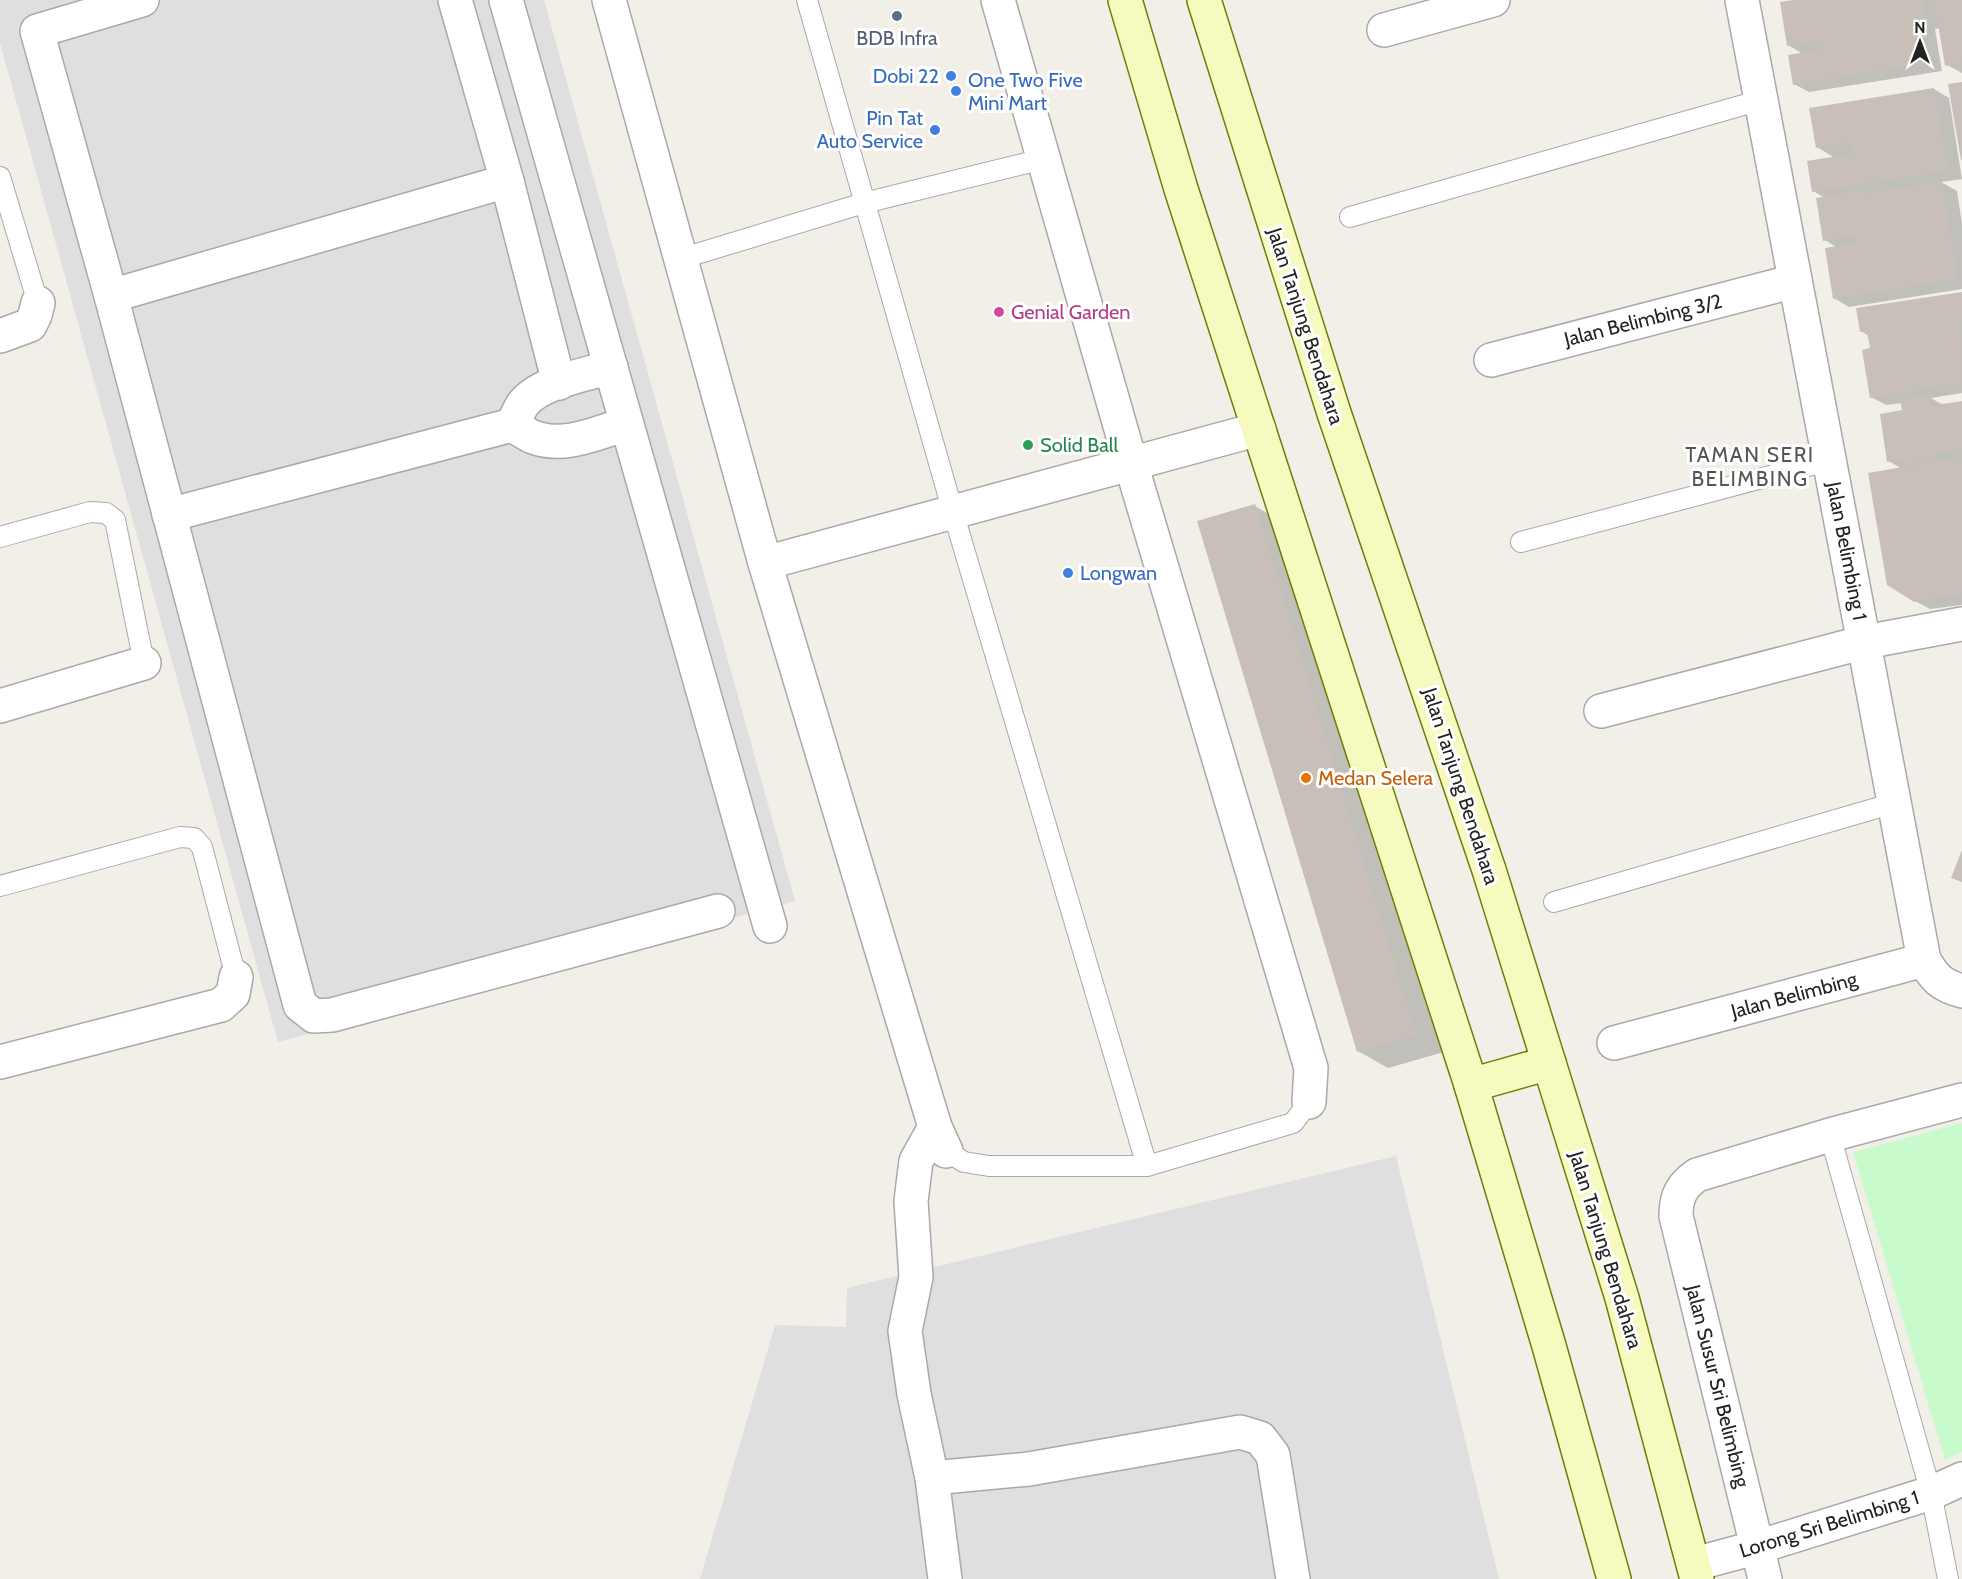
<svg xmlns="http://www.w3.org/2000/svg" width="1962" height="1579" viewBox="0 0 1962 1579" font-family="Cabin,sans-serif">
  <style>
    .residential { fill: #e0dfdf }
    .park { fill: #c8facc }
    .shadow { fill: #0003 }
    .building { fill: #c7bfb8 }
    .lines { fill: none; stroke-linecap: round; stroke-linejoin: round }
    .lane-casing { stroke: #a9a9a9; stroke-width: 22 }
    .street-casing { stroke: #a9a9a9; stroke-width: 36 }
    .secondary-casing { stroke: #707d05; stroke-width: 36 }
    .lane { stroke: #fff; stroke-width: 20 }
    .street { stroke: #fff; stroke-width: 33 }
    .secondary { stroke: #f7fabf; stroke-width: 33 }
    .service-dot { fill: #5c6f8a; stroke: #fff; stroke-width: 2 }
    .shop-dot { fill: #3f7fe0; stroke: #fff; stroke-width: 2 }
    .hotel-dot { fill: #d1479c; stroke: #fff; stroke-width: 2 }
    .leisure-dot { fill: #2e9e5b; stroke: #fff; stroke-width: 2 }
    .food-dot { fill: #e8710a; stroke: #fff; stroke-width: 2 }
    .labels { text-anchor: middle; stroke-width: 6; stroke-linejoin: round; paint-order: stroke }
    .service-label { font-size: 20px; fill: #4e5e75; stroke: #fff }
    .shop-label { font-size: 20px; fill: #366cbe; stroke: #fff; text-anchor: end }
    .hotel-label { font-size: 20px; fill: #b23c85; stroke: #fff; text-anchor: start }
    .street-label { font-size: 20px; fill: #222; stroke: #fff }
    .leisure-label { font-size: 20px; fill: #27864d; stroke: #fff; text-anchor: start }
    .food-label { font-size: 20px; fill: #c56008; stroke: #fff; text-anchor: start }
    .neighbourhood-label { font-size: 21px; letter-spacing: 1.5px; fill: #555; stroke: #fff }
  </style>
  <rect width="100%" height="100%" fill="#f2efe9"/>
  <!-- residential -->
  <g class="residential">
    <path d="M0,0h544l251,901 -517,141 -278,-999z"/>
    <path d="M1396,1156l103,423h-799l75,-254 71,2 1,-39z"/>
  </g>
  <!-- park -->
  <path class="park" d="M1962,1123v329l-17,8 -92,-308z"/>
  <!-- shadow -->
  <g class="shadow">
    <path d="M1804,0h158v73l-15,-8 -6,-37 -6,1 7,42 -133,21 -15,-8 9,-30 -15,-9z"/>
    <path d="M1934,89l15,9 13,81 -21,3 16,9 5,33v65l-113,18 -15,-9 4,-50 -13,-8v-42l-12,-7 22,-33 -18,-11z"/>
    <path d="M1962,293v100l-31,5 12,7 19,-3v203l-32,4 -15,-8 -13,-132 -13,-8 15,-49 -2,-9 -16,2 -15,-8v-47l-2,-14 -8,-5z"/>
    <path d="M1255,506l29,17 160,529 -56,16 -30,-17z"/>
  </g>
  <!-- building -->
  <g class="building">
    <path d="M1794,0h128l4,20 -6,1 7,42 -134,22 -5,-30 36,-6 -2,-9 -35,6 -7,-44z"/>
    <path d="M1934,0h28v63l-17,3z"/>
    <path d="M1962,82v78h-1l-13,-76z"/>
    <path d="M1934,88l14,83 -136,21 -5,-31 44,-7 -2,-12 -33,6 -7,-40z"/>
    <path d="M1942,181l16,98 -125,20 -8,-51 32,-5 -1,-8 -33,6 -7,-43 45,-7v3z"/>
    <path d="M1962,292v29l-2,1 2,61 -92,15 -8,-48 8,-2 -3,-17 -7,1 -4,-24z"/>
    <path d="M1929,395l1,11 32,-5v48l-27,5 1,6 -33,5v-6l-16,3 -7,-48 22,-4 -2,-10z"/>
    <path d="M1962,457v137l-48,8 -27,-17 -19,-112z"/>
    <path d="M1255,504l161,531 -59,17 -160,-531z"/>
    <path d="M1962,850v32l-11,-4z"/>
  </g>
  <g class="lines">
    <defs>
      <g id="lane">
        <path d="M807,0l146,512 194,654"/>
        <path d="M0,177l38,126"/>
        <path d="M1350,217l411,-117"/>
        <path d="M680,259l184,-56 179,-44"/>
        <path d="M0,537l90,-25 16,1 9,7 29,143"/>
        <path d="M1521,542l309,-82"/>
        <path d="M0,886l180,-49 14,1 8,9 34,130"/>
        <path d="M1554,902l340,-99"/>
        <path d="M1830,1135l101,358 17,86"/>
        <path d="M946,1151l18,11 25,4h158l146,-43 16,-21"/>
      </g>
      <g id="street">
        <path d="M142,0l-105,31 74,265 189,709 14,11 18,-1 386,-104"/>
        <path d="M455,0l52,181"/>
        <path d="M506,0l264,926"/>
        <path d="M609,0l156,563 170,564 11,24"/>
        <path d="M998,0l133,464 180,604 -2,34"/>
        <path d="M1742,0l182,960c11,19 17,25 38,31"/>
        <path d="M1384,30l109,-30"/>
        <path d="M111,296l396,-115 52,202"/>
        <path d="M0,336l30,-11 5,-10 3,-12"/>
        <path d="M1491,360l304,-79"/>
        <path d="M512,425c4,-7 7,-15 11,-21 17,-22 62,-29 88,-37"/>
        <path d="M169,515l343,-90c7,4 14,9 21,12 30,12 64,-4 93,-13"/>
        <path d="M765,563l494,-134"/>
        <path d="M0,706l144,-43"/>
        <path d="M1601,711l264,-69 97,-18"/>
        <path d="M1614,1043l310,-83"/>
        <path d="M0,1062l221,-57 12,-11 3,-17"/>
        <path d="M935,1127l-19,34 -5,40 5,76 -11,54 9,63 18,84 13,101"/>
        <path d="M932,1478l97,-9 211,-37 20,6 13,17 20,124"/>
        <path d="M1695,1564l63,-17 173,-54 31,-14"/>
        <path d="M1765,1579l-89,-363c0,-19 5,-30 21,-41l133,-40 132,-35"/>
      </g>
      <g id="secondary">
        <path d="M1125,0l56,189 290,896 78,261 65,233"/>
        <path d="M1204,0l130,413 155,457 60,193 73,235 75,281"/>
        <path d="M1471,1085l78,-22"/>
      </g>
    </defs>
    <!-- lane casing -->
    <use href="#lane" class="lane-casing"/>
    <!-- street casing -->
    <use href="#street" class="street-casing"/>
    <!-- secondary casing -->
    <use href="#secondary" class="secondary-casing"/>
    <!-- lane -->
    <use href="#lane" class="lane"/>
    <!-- street -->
    <use href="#street" class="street"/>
    <!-- secondary -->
    <use href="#secondary" class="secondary"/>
  </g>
  <!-- markers -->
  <circle class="service-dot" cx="897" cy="16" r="6"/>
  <g class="shop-dot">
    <circle cx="951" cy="76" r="6"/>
    <circle cx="956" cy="91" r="6"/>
    <circle cx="935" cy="130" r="6"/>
    <circle cx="1068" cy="573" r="6"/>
  </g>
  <circle class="hotel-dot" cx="999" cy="312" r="6"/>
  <circle class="leisure-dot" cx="1028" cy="445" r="6"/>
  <circle class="food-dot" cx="1306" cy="778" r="6"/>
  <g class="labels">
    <!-- service labels -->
    <g class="service-label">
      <text x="897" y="45">BDB Infra</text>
    </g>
    <!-- shop labels -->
    <g class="shop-label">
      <text x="939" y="83">Dobi 22</text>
      <text x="968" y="87" text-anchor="start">One Two Five<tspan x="968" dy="23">Mini Mart</tspan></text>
      <text x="923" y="125">Pin Tat<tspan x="923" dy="23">Auto Service</tspan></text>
      <text x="1080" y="580" text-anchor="start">Longwan</text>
    </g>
    <!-- hotel labels -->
    <g class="hotel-label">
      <text x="1011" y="319">Genial Garden</text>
    </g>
    <!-- street labels -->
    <g class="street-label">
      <text transform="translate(1643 320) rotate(-14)" y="7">Jalan Belimbing 3/2</text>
      <text transform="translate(1306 326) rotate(72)" y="7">Jalan Tanjung Bendahara</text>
      <text transform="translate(1847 551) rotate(79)" y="7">Jalan Belimbing 1</text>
      <text transform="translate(1461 786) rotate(72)" y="7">Jalan Tanjung Bendahara</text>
      <text transform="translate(1794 995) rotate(-15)" y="7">Jalan Belimbing</text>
      <text transform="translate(1606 1250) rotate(73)" y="7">Jalan Tanjung Bendahara</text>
      <text transform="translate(1718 1386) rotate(76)" y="7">Jalan Susur Sri Belimbing</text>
      <text transform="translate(1829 1524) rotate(-17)" y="7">Lorong Sri Belimbing 1</text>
    </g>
    <!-- leisure labels -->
    <g class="leisure-label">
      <text x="1040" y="452">Solid Ball</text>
    </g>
    <!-- food labels -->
    <g class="food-label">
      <text x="1318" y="785">Medan Selera</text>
    </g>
    <!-- neighbourhood labels -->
    <g class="neighbourhood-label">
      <text x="1750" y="462">TAMAN SERI<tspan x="1750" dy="24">BELIMBING</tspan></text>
    </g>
  </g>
  <!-- north arrow -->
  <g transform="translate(1920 42)" stroke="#ffffff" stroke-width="4.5" paint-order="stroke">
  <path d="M0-4.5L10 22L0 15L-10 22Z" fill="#222222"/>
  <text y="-9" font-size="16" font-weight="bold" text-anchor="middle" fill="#222222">N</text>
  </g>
</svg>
